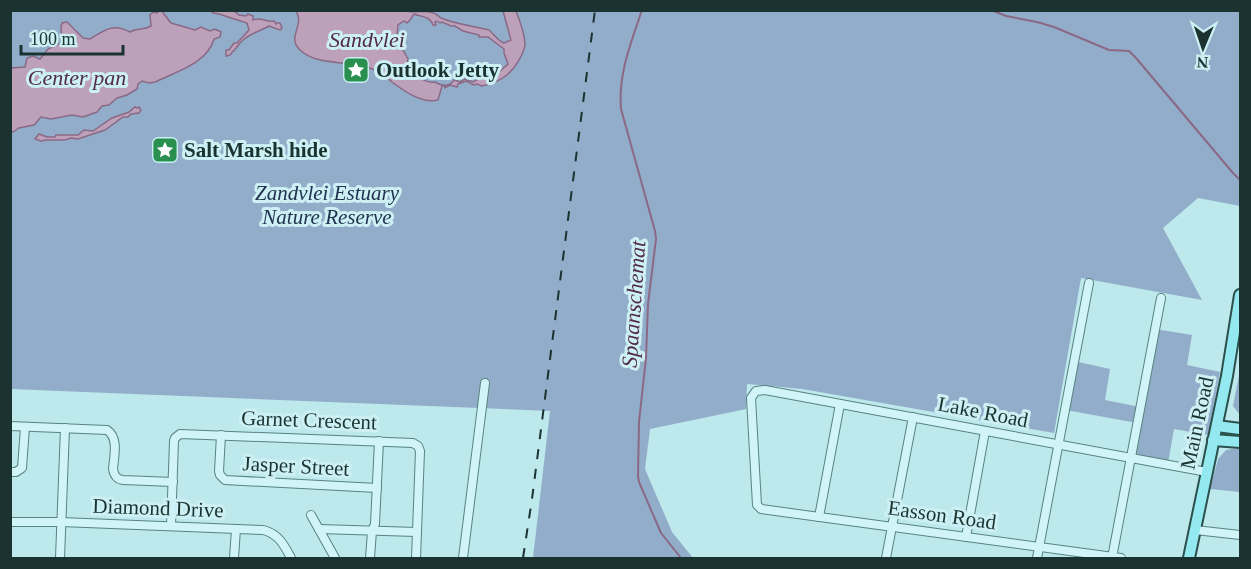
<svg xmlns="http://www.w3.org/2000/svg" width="1251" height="569" viewBox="0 0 1251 569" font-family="Georgia,serif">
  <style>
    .green { fill: #92adc9 }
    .water { fill: #bda1bb; stroke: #8a6986; stroke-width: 1.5; fill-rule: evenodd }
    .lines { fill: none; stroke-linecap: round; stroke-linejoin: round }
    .stream { stroke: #8a6986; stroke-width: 2 }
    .minor-casing { stroke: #57837f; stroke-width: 10 }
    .major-casing { stroke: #2b504b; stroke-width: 14 }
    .minor { stroke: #d0f4f7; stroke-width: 8 }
    .major { stroke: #94e9f0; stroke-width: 10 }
    .rail { stroke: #1b3330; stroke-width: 2; stroke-dasharray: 10 10; stroke-linecap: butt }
    .labels { text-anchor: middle; stroke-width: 6; stroke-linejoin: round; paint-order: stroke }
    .poi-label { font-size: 21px; font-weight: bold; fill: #1b3330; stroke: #ccf0f4; text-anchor: start }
    .park-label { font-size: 21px; font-style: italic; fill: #22324f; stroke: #ccf0f4 }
    .street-label { font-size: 21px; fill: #1b3330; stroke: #ccf0f4 }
    .water-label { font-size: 22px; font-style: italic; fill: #522b46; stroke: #ccf0f4 }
  </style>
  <rect width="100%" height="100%" fill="#bde8ec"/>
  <!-- green -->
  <g class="green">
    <path d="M11,11h1229v195l-42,-8 -35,30 39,72 -121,-22 -27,155 -252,-44 -55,-5 -1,25 -96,20 -5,40 27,63 21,26h-160l17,-147 -539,-22z"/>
    <path d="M1155,329l37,6 -5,30 33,7 -12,63 -34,-6 -6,34 -32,-7 -2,-3 3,-30 -71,-13 8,-49 36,8 -5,31 35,7z"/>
    <path d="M1240,370v45l-7,-9z"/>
    <path d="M1232,449h8v43l-30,-3 8,-30 8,-9z"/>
  </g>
  <!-- water -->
  <g class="water">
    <path d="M161,10l10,13 24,7 6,-3 9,4 5,-2 6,3 -1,5 -6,2c-7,25 -39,33 -59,43l-6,1 -7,-2 -4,3 -1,5 -10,6 -10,3 -8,7 -7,1 -5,6 -14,5 -11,-2 -21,4 -10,-2 -7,8 -15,3 -6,4 -2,-1v-63l14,-1 2,-9 6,-2 7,3 8,-10 13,-6c3,-7 -2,-13 1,-20l5,-1 16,16 7,1c15,-9 22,-16 40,-7 8,-5 13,-1 21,-6l-1,-11 3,-3 4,1z"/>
    <path d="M211,11h23l5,4 7,1 2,-2 5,2v4c8,-4 13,3 21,1l2,3 1,-1h3l2,5 -2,2 -11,-4c-9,5 -20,8 -27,15 -3,2 -4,6 -7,8l-1,2h-1l-3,4 -4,1v-6h3l5,-7h3l12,-13 -2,-7 -28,-9 -6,-1z"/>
    <path d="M405,11c7,2 19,-1 28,2 3,0 5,3 8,5 14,6 32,8 48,12 5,4 8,10 15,13l7,-3 -8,-29h13c4,10 8,21 9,32 0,6 -3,12 -6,17 -9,16 -20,22 -37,26l-5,-2 -3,1 -8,-4 -8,3 -1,3 -7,-2 -5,3 -1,-3 -2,1 -4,14c-16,4 -34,-9 -46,-18 -5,-4 -8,-8 -15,-11 -6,-3 -14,-5 -22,-6 -18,-4 -41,-1 -56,-16 -12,-13 6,-23 -3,-38zM414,14c7,3 16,2 19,11h3l-1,-3 2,-1 3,2 2,-1 9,4h4l8,5 16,4v2h9l16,12v4l4,11 -15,13h-6l-2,2 -1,-1h-4l-7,4 -8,-3 -5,3 -6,-2c-5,8 -12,6 -19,2 -11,2 -23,-9 -28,-19l1,-4 -5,-9v-4l-2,-3 1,-4h-3l-2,-3 1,-11 6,-4 3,2 3,-3z"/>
    <path d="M135,107l2,1 2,-1 2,3 -2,3 -8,1 -3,3h-5l-18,13 -27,9 -7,-1 -6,2h-19l-5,1 -6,-2 4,-5 8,3h8l1,-2h22l6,-5 9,1 19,-13 17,-6z"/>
  </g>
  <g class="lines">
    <!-- stream -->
    <g class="stream">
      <path d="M642,10c-11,33 -24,64 -21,99l34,122 1,8 -8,65 -2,54 -7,64 -1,54 1,6 22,51 20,25"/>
      <path d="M991,10l15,6 31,6 17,5 55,23 20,1 7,7 97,115 7,7"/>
    </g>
    <defs>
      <g id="minor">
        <path d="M10,426l97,4c12,8 7,26 6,39 1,6 3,10 10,11l50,2"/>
        <path d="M221,435l-2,36 1,4 5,5 152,8"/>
        <path d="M10,472h6l6,-4 3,-41"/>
        <path d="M311,515l24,43"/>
        <path d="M819,517l21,-113"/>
        <path d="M10,522h51l202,8c16,4 21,15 28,28"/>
        <path d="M171,526l3,-85 1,-3 5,-4 233,9 5,3 2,5 -4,107"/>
        <path d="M319,529l98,3"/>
        <path d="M1195,530l45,5"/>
        <path d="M966,537l19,-106"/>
        <path d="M60,558l5,-130"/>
        <path d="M234,558l2,-29"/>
        <path d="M370,558l2,-27 3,-7 4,-83"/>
        <path d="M463,558l22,-175"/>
        <path d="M886,558l27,-141"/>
        <path d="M1037,558l52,-275"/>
        <path d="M1112,558l49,-260"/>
        <path d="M1121,558l-360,-49 -4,-4 -6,-107 5,-7 9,-1 442,82"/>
      </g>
      <g id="major">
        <path d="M1217,426l23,3"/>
        <path d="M1213,440l27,2"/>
        <path d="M1189,558l38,-182 13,-81"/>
      </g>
    </defs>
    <!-- minor casing -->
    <use href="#minor" class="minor-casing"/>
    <!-- major casing -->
    <use href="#major" class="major-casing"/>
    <!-- minor -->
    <use href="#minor" class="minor"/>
    <!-- major -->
    <use href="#major" class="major"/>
    <!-- rail -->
    <path class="rail" d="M523,558l9,-59 63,-489"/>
  </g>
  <!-- icons -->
  <defs>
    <symbol id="sight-square" viewBox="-11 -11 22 22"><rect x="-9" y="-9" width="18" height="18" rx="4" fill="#299050" stroke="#ccf0f4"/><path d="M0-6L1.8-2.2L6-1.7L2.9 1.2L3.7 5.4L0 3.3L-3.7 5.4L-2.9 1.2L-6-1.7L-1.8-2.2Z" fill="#fff"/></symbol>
  </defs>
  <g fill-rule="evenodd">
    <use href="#sight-square" x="341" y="55" width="30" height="30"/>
    <use href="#sight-square" x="150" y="135" width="30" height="30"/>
  </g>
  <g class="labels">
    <!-- poi labels -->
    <g class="poi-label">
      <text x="376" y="77">Outlook Jetty</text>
      <text x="184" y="157">Salt Marsh hide</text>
    </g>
    <!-- park labels -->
    <g class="park-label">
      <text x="327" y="200">Zandvlei Estuary<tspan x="327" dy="24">Nature Reserve</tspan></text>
    </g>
    <!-- street labels -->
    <g class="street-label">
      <text transform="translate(983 412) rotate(11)" y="7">Lake Road</text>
      <text transform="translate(309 420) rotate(2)" y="7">Garnet Crescent</text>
      <text transform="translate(1197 423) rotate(-78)" y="7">Main Road</text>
      <text transform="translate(296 466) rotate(3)" y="7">Jasper Street</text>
      <text transform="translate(158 508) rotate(2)" y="7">Diamond Drive</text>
      <text transform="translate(942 515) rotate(8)" y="7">Easson Road</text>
    </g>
    <!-- water labels -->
    <g class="water-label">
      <text x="367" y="47">Sandvlei</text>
      <text x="77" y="85">Center pan</text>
      <text transform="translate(633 304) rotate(-86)" y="8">Spaanschemat</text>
    </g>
  </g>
  <!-- border -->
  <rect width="1251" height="569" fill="none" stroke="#1b3330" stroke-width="24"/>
  <!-- north arrow -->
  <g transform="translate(1203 48) rotate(182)" stroke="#ccf0f4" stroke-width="4.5" paint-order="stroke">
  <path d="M0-4.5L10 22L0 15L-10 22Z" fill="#1b3330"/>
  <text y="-9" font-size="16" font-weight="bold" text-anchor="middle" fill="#1b3330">N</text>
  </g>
  <!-- scale -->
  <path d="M21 45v9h102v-9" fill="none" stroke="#1b3330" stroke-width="3"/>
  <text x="30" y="45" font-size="18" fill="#1b3330" stroke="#ccf0f4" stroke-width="4.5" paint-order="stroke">100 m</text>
</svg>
